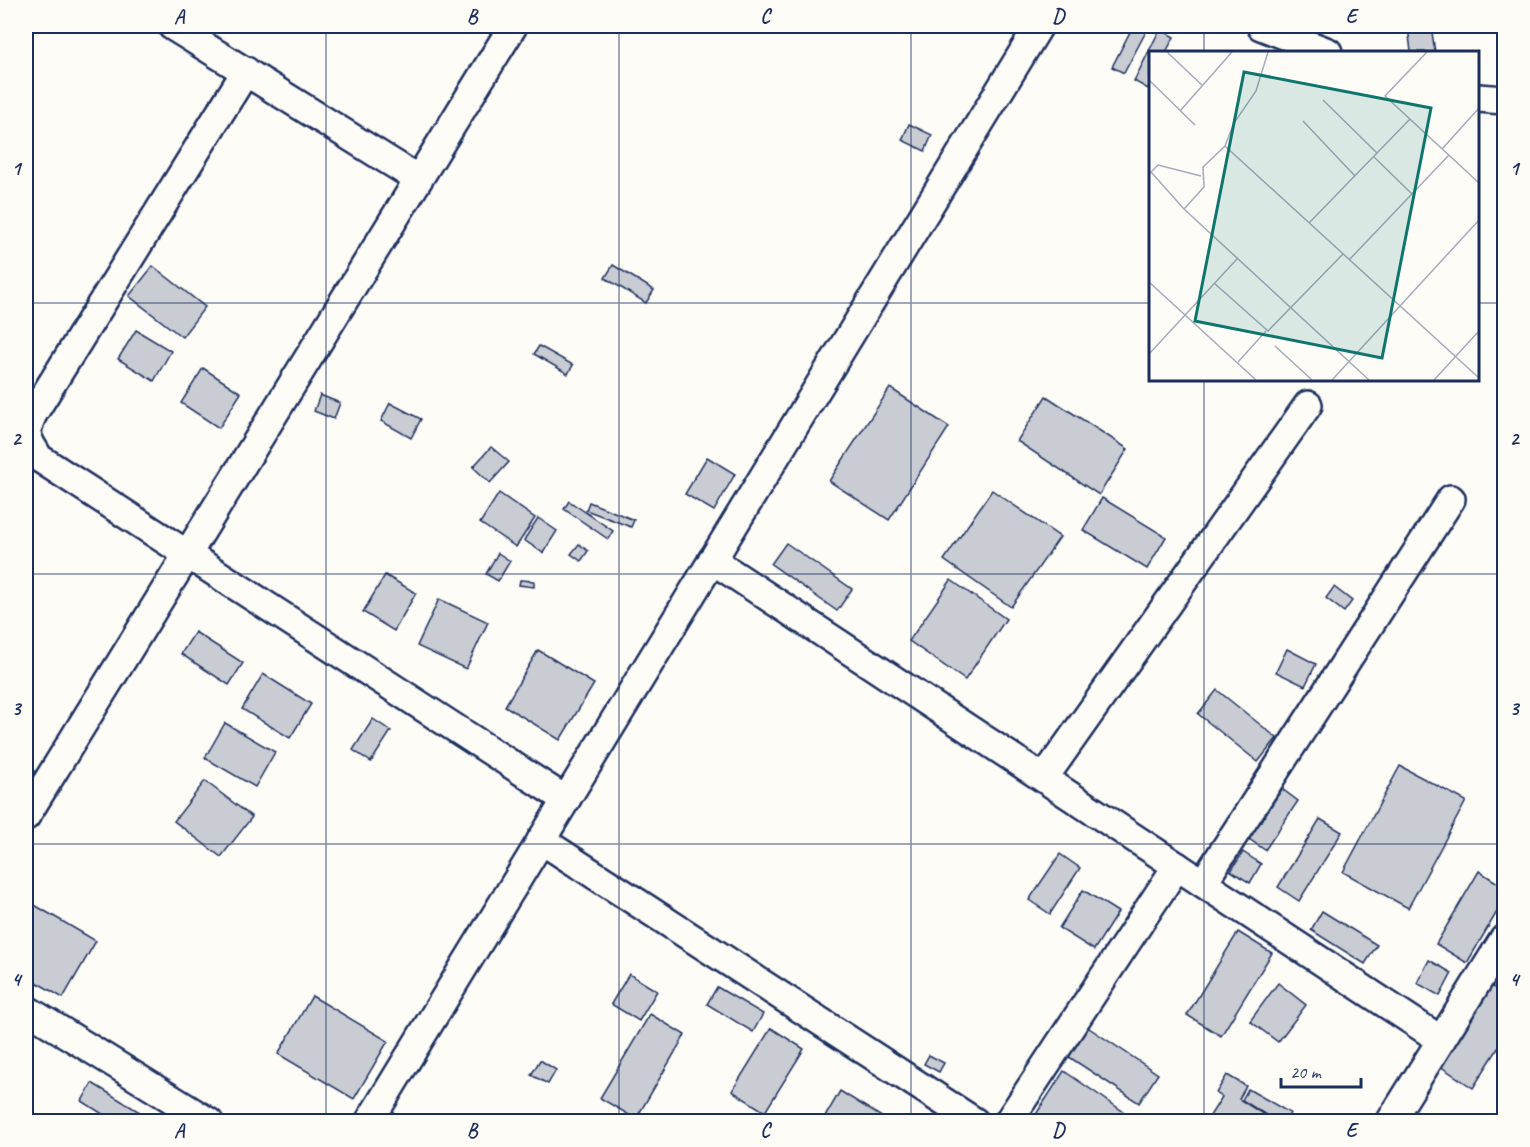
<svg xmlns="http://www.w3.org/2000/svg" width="1530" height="1147" viewBox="0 0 1530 1147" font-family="Caveat,sans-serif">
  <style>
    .building { fill: #c9ccd3; stroke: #1b2f5e; stroke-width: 1.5 }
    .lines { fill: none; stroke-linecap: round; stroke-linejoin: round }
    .minor-casing { stroke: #1b2f5e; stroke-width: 32 }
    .minor { stroke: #fdfcf7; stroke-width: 27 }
    .grid { fill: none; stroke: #1b2f5e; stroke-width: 1.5; stroke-opacity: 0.55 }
    .inset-road { fill: none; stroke: #a3aaba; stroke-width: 1.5 }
    .view { fill: #0f766e; fill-opacity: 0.15; stroke: #0f766e; stroke-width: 3 }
    .inset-edge { fill: none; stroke: #1b2f5e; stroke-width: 3 }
    .neatline { fill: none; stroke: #1b2f5e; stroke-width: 2 }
    .grid-label { font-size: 20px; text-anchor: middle; font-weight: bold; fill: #1b2f5e }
  </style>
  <rect width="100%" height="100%" fill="#fdfcf7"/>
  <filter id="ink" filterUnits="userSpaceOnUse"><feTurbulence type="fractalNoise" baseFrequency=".0167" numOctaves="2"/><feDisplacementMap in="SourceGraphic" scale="12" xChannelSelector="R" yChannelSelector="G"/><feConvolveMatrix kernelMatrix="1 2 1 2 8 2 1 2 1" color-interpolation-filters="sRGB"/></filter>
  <g filter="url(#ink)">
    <!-- building -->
    <g class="building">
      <path d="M1133,26h10l5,2 -24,45 -12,-6z"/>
      <path d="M1419,26h12l4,26h-24l-3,-25z"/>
      <path d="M1160,29l14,8 -8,15h-16v31l-2,6 -14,-8z"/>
      <path d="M909,124l23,11 -7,16 -23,-11z"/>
      <path d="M613,265l41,25 -8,13 -41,-25z"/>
      <path d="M153,266l52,41 -23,30 -53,-41z"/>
      <path d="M136,330l35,21 -17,30 -36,-22z"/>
      <path d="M539,346l34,19 -5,9 -34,-20z"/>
      <path d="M203,368l38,25 -22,35 -38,-25z"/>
      <path d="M890,388l59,39 -60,93 -60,-39z"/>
      <path d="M320,395l20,8 -6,16 -20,-8z"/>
      <path d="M1046,396l82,53 -29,46 -82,-54z"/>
      <path d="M390,403l31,16 -10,19 -30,-17z"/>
      <path d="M491,447l18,15 -19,21 -17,-16z"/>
      <path d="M707,457l28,17 -21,37 -29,-17z"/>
      <path d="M992,490l68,47 -49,70 -67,-47z"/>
      <path d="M499,493l36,25 -19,29 -36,-24z"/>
      <path d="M1102,498l64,39 -19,32 -64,-39z"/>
      <path d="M569,501l44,30 -5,8 -44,-30z"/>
      <path d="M589,502l45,18 -3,7 -45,-17z"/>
      <path d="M538,518l19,13 -14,22 -19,-13z"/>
      <path d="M786,543l66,46 -15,22 -66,-47z"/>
      <path d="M579,544l9,7 -7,10 -10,-7z"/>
      <path d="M498,553l12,8 -12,20 -12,-7z"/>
      <path d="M385,575l31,18 -22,38 -31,-19z"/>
      <path d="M520,580l14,1v6l-15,-2z"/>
      <path d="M951,580l55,39 -41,61 -56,-39z"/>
      <path d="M1334,587l18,14 -8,11 -18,-14z"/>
      <path d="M439,599l49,23 -22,47 -49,-23z"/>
      <path d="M195,632l48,31 -14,22 -48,-31z"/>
      <path d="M1287,649l29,15 -11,22 -29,-14z"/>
      <path d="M538,650l56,34 -34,56 -55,-34z"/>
      <path d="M263,674l48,30 -21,34 -48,-29z"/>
      <path d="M1217,690l60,48 -19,24 -60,-48z"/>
      <path d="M373,719l18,12 -20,31 -18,-12z"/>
      <path d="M225,723l50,29 -20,35 -50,-29z"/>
      <path d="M1400,766l66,35 -58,107 -65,-36z"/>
      <path d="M205,781l47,36 -31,40 -47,-36z"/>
      <path d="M1282,789l16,12 -33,49 -16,-11z"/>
      <path d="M1320,819l22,13 -43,69 -21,-14z"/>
      <path d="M1243,852l18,12 -11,19 -19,-12z"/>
      <path d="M1060,854l20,14 -30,46 -21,-14z"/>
      <path d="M1479,871l25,16v13l-37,63 -31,-19z"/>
      <path d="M1083,890l35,22 -24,38 -35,-22z"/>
      <path d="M26,900l70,41 -33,57 -37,-22z"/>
      <path d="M1322,911l55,34 -12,19 -54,-34z"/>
      <path d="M1238,932l34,21 -51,83 -34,-21z"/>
      <path d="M1429,960l23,13 -12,23 -23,-13z"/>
      <path d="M629,974l28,17 -18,30 -28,-17z"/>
      <path d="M1278,983l28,22 -28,37 -28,-21z"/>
      <path d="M1488,984l16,10v45l-31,49 -36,-24z"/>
      <path d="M717,987l46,27 -10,18 -46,-28z"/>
      <path d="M312,996l76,45 -34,58 -76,-45z"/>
      <path d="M650,1014l35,21 -49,84 -36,-21z"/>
      <path d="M1083,1024l75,50 -19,29 -76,-50z"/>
      <path d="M771,1028l33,21 -39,63 -33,-21z"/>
      <path d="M929,1055l15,8 -5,9 -15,-8z"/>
      <path d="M540,1060l16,10 -8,14 -17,-9z"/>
      <path d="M1064,1071l60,41 -6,10h-87z"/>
      <path d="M1227,1075l19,11 -7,13 24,15 -5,8h-52l16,-25 -6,-4z"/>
      <path d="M92,1083l56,34 -2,5h-31l-33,-21z"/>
      <path d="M1248,1089l42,24 -5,9h-16l2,-4 -29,-18z"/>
      <path d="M840,1091l45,28 -1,3h-62z"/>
    </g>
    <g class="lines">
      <defs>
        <g id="minor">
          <path d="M172,26l246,153"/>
          <path d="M1261,26l67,26"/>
          <path d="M246,71l-213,343c-10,22 -6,24 6,44l527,342"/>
          <path d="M1478,98l26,2"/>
          <path d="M712,560l729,480"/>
          <path d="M1044,778l264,-373"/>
          <path d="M26,816l487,-790"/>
          <path d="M541,840l434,282"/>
          <path d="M1203,883l248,-384"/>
          <path d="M26,1009l183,113"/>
          <path d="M369,1122l670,-1096"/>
          <path d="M1008,1122l169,-256"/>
          <path d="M1390,1122l114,-183"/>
        </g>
      </defs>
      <!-- minor casing -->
      <use href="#minor" class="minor-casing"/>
      <!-- minor -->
      <use href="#minor" class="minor"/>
    </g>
  </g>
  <!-- grid -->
  <path class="grid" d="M326,26v1096M619,26v1096M911,26v1096M1204,26v26M26,303h1124M1478,303h26M1204,380v742M26,574h1478M26,844h1478"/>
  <!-- overview -->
  <g transform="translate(1149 51)">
    <rect width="330" height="330" fill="#fdfcf7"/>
    <path class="inset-road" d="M18,1l36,34M278,1l-42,44 94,87M0,29l46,45M174,49l54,53M31,60l52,-59M154,70l52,55M76,95l254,232M293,98l37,-41M225,106l38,37M2,121l33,37 185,171M0,123l9,-9 43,11M35,158l20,-22 -1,-20 22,-21 9,-23 22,-32 12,-39M160,172l101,-104M200,209l100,-105M0,231l107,98M65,232l54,48 75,-77M126,295l37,34M0,303l88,-95M89,311l28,-31M183,329l147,-160M285,329l45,-49"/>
    <path class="view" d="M95,21l187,36 -49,250 -187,-37z"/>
    <rect width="330" height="330" class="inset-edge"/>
  </g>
  <!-- margin -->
  <rect width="1530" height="1147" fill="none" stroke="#fdfcf7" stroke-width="66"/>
  <!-- scale -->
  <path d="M1281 1078v9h80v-9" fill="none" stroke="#1b2f5e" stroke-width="3"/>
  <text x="1290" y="1078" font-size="18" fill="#1b2f5e" stroke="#fdfcf7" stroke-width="4.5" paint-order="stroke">20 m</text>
  <rect x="33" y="33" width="1464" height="1081" class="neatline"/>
  <g class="grid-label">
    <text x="179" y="23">A</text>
    <text x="472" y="23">B</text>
    <text x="765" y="23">C</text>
    <text x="1058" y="23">D</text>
    <text x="1351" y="23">E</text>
    <text x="16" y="175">1</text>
    <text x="1514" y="175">1</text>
    <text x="16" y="445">2</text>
    <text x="1514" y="445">2</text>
    <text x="16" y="715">3</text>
    <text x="1514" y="715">3</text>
    <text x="16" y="986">4</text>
    <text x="1514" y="986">4</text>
    <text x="179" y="1137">A</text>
    <text x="472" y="1137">B</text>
    <text x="765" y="1137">C</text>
    <text x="1058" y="1137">D</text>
    <text x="1351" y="1137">E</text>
  </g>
</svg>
